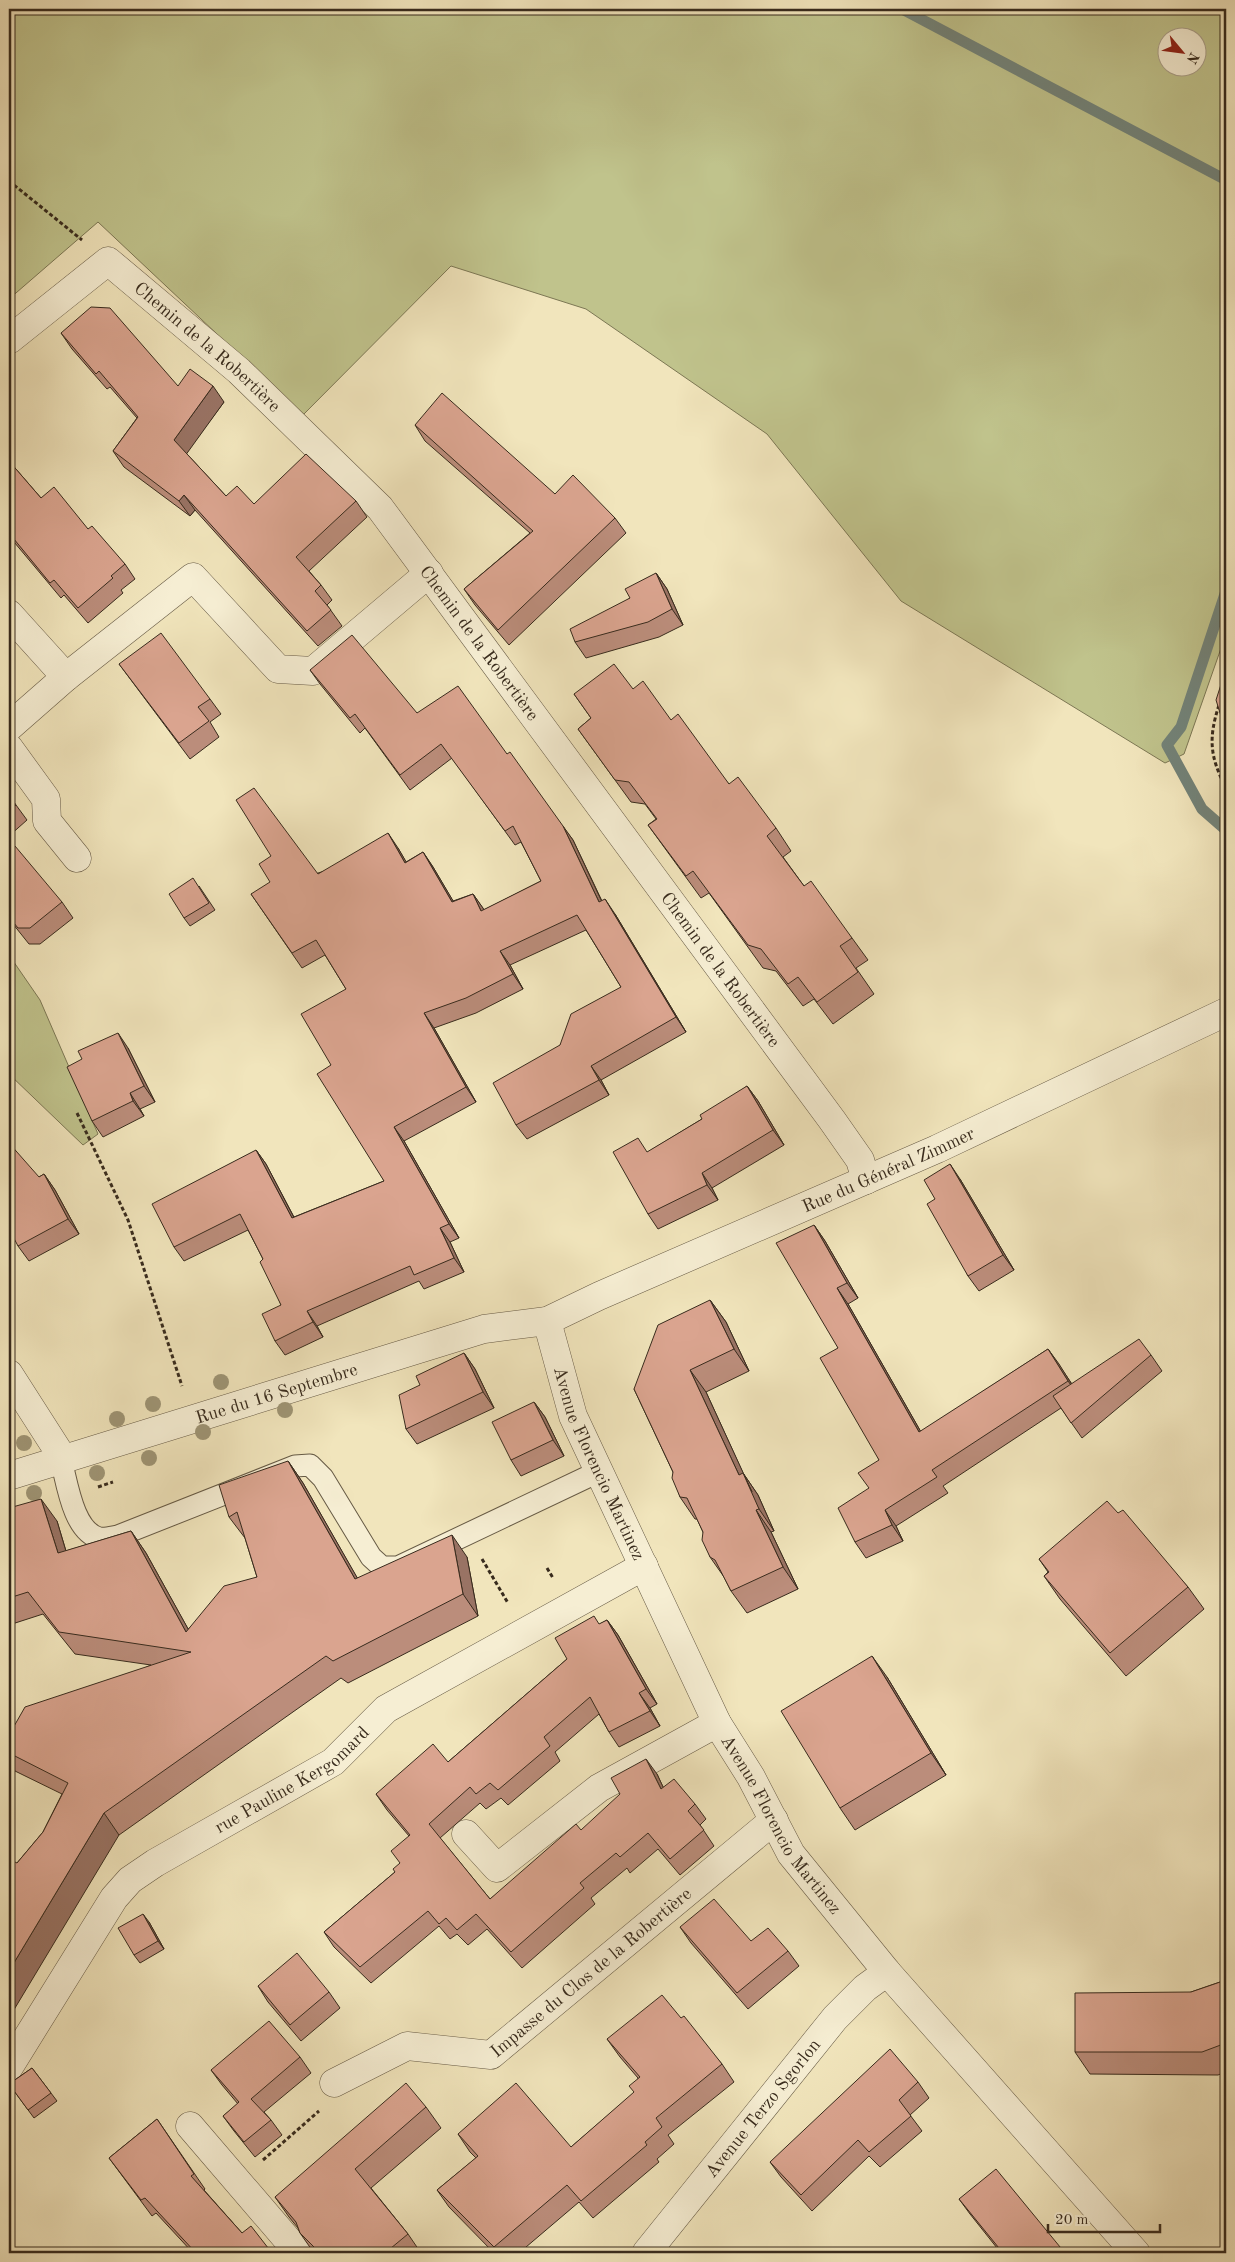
<svg xmlns="http://www.w3.org/2000/svg" width="1235" height="2262" viewBox="0 0 1235 2262" font-family="'Old Standard TT',serif">
  <style>
    .green { fill: #c0c38c; stroke: #7c7754; fill-rule: evenodd }
    .lines { fill: none; stroke-linecap: round; stroke-linejoin: round }
    .stream { stroke: #738379; stroke-width: 11 }
    .service-casing { stroke: #665a45; stroke-width: 23 }
    .minor-casing { stroke: #665a45; stroke-width: 29 }
    .tertiary-casing { stroke: #665a45; stroke-width: 29 }
    .path { stroke: #382b1d; stroke-width: 3; stroke-dasharray: 4 2.5; stroke-linecap: butt }
    .service { stroke: #f6eed3; stroke-width: 21 }
    .minor { stroke: #f6eed3; stroke-width: 28 }
    .tertiary { stroke: #f6eed3; stroke-width: 28 }
    .tree { fill: #9e9474 }
    .wall { fill: #bb8d7b; stroke: #382b1d }
    .shaded-wall { fill: #997364; stroke: #382b1d }
    .building { fill: #daa48f; stroke: #382b1d }
    .labels { text-anchor: middle; stroke-width: 4.5; stroke-linejoin: round; paint-order: stroke }
    .street-label { font-size: 18px; fill: #382b1d; stroke: #f6eed3 }
  </style>
  <rect width="100%" height="100%" fill="#f1e5bc"/>
  <filter id="stains"><feTurbulence type="fractalNoise" baseFrequency=".004" numOctaves="4"/><feColorMatrix values="0 0 0 0 .2 0 0 0 0 .09 0 0 0 0 .02 0 0 0 .5 -.17"/></filter>
  <radialGradient id="worn" r=".72"><stop offset=".6" stop-color="#630" stop-opacity="0"/><stop offset="1" stop-color="#630" stop-opacity=".3"/></radialGradient>
  <!-- green -->
  <g class="green">
    <path d="M9,9h1217v625l-42,120 -19,9 -264,-162 -134,-167 -181,-125 -135,-43 -148,149 -205,-193 -89,77zM1168,38h30v30h-30z"/>
    <path d="M9,955l31,45 58,134 -15,11 -74,-71z"/>
  </g>
  <g class="lines">
    <!-- stream -->
    <g class="stream">
      <path d="M902,9l324,171"/>
      <path d="M1226,591l-45,136 -14,18 35,64 24,21"/>
    </g>
    <defs>
      <path id="service" d="M61,1460c6,22 12,71 38,78 6,1 13,-1 19,-2l177,-70 15,-1 13,13 48,79 11,10h16l202,-96"/>
      <g id="minor">
        <path id="s1" d="M9,340l99,-79 131,110 141,137 452,612 28,40 6,20"/>
        <path d="M9,614l57,63 -57,50"/>
        <path d="M66,677l127,-100 85,92 35,2 116,-98"/>
        <path d="M9,748l37,51 1,22 30,37"/>
        <path id="s2" d="M547,1321l26,95 144,307 34,54 40,77 96,118 249,281"/>
        <path d="M9,1374l48,75 4,11"/>
        <path d="M466,1834l31,34 102,-80 118,-65"/>
        <path id="s3" d="M9,2067l105,-169 16,-18 25,-17 178,-101 53,-53 258,-143"/>
        <path id="s4" d="M334,2083l73,-37 84,9 283,-235"/>
        <path d="M190,2126l109,127"/>
        <path id="s5" d="M646,2253l189,-235 30,-30 22,-16"/>
      </g>
      <g id="tertiary">
        <path id="s6" d="M9,1476l475,-147 63,-8 52,-25 338,-147 289,-137"/>
      </g>
    </defs>
    <!-- service casing -->
    <use href="#service" class="service-casing"/>
    <!-- minor casing -->
    <use href="#minor" class="minor-casing"/>
    <!-- tertiary casing -->
    <use href="#tertiary" class="tertiary-casing"/>
    <!-- path -->
    <g class="path">
      <path d="M9,181l73,59"/>
      <path d="M1219,705c-11,34 -9,52 7,83"/>
      <path d="M77,1113l51,107 54,166"/>
      <path d="M98,1487l15,-5"/>
      <path d="M482,1559l26,44"/>
      <path d="M547,1568l6,10"/>
      <path d="M263,2160l56,-49"/>
    </g>
    <!-- service -->
    <use href="#service" class="service"/>
    <!-- minor -->
    <use href="#minor" class="minor"/>
    <!-- tertiary -->
    <use href="#tertiary" class="tertiary"/>
  </g>
  <!-- trees -->
  <g class="tree">
    <circle cx="221" cy="1382" r="8"/>
    <circle cx="153" cy="1404" r="8"/>
    <circle cx="285" cy="1410" r="8"/>
    <circle cx="117" cy="1419" r="8"/>
    <circle cx="203" cy="1432" r="8"/>
    <circle cx="24" cy="1443" r="8"/>
    <circle cx="149" cy="1458" r="8"/>
    <circle cx="97" cy="1473" r="8"/>
    <circle cx="34" cy="1493" r="8"/>
  </g>
  <!-- wall -->
  <g class="wall">
    <path d="M61,333l117,53 46,16 -38,51 40,43 28,8 102,-3 11,16 -58,54 12,14 11,15 -5,5 15,21 -24,20 -123,-136 -5,6 -66,-49 -11,-16 24,-33 -27,-31 -3,2 -35,-40z"/>
    <path d="M415,425l140,69 60,24 11,15 -117,112 -34,-40 -11,-16 66,-56 -105,-92z"/>
    <path d="M9,461l32,37 47,31 37,35 10,15 -14,11 2,3 -35,30 -24,-28 -3,3 -52,-62z"/>
    <path d="M656,573l11,16 16,36 -24,12 -73,21 -11,-16 55,-44z"/>
    <path d="M119,664l91,35 11,15 -11,8 9,15 -29,22z"/>
    <path d="M310,670l107,43 90,41 66,86 29,61 13,13 71,118 -85,48 8,15 -82,44 -11,-14 44,-80 61,-58 -35,-57 -76,35 13,24 -47,24 -42,15 42,74 -72,39 55,97 -9,4 14,30 -40,17 -5,-8 -102,45 6,11 -38,18 -10,-14 6,-36 -18,-46 -15,-29 -64,31 -10,-14 82,-97 10,14 28,53 90,-36 -53,-116 15,-76 -21,-34 -23,13 -51,-74 147,-46 8,14 17,-10 10,15 20,34 20,-7 11,16 57,-29 -20,-39 -6,3 -63,-87 -42,32 -45,-62 -5,5 -40,-49z"/>
    <path d="M633,689l38,31 58,64 47,44 15,23 -8,6 21,29 48,52 16,22 -12,8 18,26 -41,30 -19,-25 -11,7 -27,-35 -13,-3 -54,-75 -8,5 -53,-73 8,-6 -11,-15 -14,-2 -53,-73 13,-11 -17,-24z"/>
    <path d="M9,796l7,9 11,15 -18,16z"/>
    <path d="M9,851l53,51 11,16 -33,26h-11l-20,-25z"/>
    <path d="M199,886l16,24 -25,16 -6,-8z"/>
    <path d="M128,1048l27,54 -15,7 4,7 -41,21 -11,-16z"/>
    <path d="M747,1086l11,15 26,44 -72,43 6,12 -60,29 -10,-15v-62l54,-33z"/>
    <path d="M44,1174l11,16 24,44 -50,27 -11,-15 21,-69z"/>
    <path d="M960,1179l54,91 -35,21 -11,-15 -33,-77z"/>
    <path d="M814,1225l11,16 33,57 -10,6 73,128 127,-83 24,35 79,-29 11,16 -80,67 -21,-30 -118,78 5,7 -52,33 7,15 -37,17 -11,-16 14,-54 10,-28 -41,-112z"/>
    <path d="M710,1300l16,22 23,49 -43,21 37,81 15,22 16,36 -3,1 27,57 -51,24 -16,-22 -7,-14 -14,-20 -7,-25 -6,-13h-2l-15,-22 -7,-25 -39,-83z"/>
    <path d="M464,1353l11,16 19,39 -77,36 -11,-15 14,-44z"/>
    <path d="M534,1402l11,15 19,39 -43,20 -10,-16z"/>
    <path d="M288,1461l15,22 54,95 110,-21 11,59 -130,67 -7,-5 -222,157 -102,28 26,-31 19,-38 -47,-23 -6,-10v-26l142,-70 -76,-11 -32,-40 -34,11v-117l48,13 9,30 65,-20 15,22 42,76 69,-52 -12,-39 -16,-21z"/>
    <path d="M1118,1513l70,74 16,22 -78,67 -66,-77 -16,-23 4,-4 -9,-13z"/>
    <path d="M607,1620l11,15 39,69 -7,4 10,18 -41,21 -10,-15 -10,-18 -44,38 5,9 -52,44 -7,-7 -15,11 -6,-6 -40,35 50,61 167,-125 6,13 32,17 11,15 -6,6 14,21 -34,29 -22,-26 -28,24 -3,-5 -36,30 4,6 -73,64 -35,-39 -19,16 -11,-11 -7,5 -11,-13 -68,57 -37,-36 -10,-15 71,-60 5,-9 9,-27 -22,-26 -11,-16 72,-32 119,-103 33,-35z"/>
    <path d="M887,1677l59,98 -91,55 -15,-22z"/>
    <path d="M149,1922l15,27 -24,14 -6,-8z"/>
    <path d="M680,1927l71,14 37,10 11,15 -51,43 -57,-66z"/>
    <path d="M1226,1980v92l-8,3 -128,-1 -15,-22 116,-60z"/>
    <path d="M258,1986l71,6 11,16 -39,33 -33,-39z"/>
    <path d="M681,2018l41,46 12,18 -66,53 6,9 -17,15 2,3 -66,56 -14,-16 -60,51h-25l-45,-46 -12,-17 39,-32 -6,-6 -12,-18 113,13 63,-54 4,-15 -18,-21 -13,-18z"/>
    <path d="M300,2057l11,16 -47,39 7,8 11,15 -27,22 -21,-26 -11,-15 15,-12 -16,-19 -11,-15z"/>
    <path d="M32,2068l25,33 -23,17 -25,-34z"/>
    <path d="M918,2082l11,16 -19,17 12,16 -42,36 -11,-11 -57,55 -31,-34 -11,-15z"/>
    <path d="M426,2107l15,21 -70,60 37,46 13,19h-107l-14,-20 -2,-5 -9,-11 -14,-20z"/>
    <path d="M157,2119l48,70 -1,1 38,43 30,20h-79l-37,-40 -4,3 -43,-58z"/>
    <path d="M959,2199l106,54h-64l-31,-39z"/>
  </g>
  <!-- shaded-wall -->
  <g class="shaded-wall">
    <path d="M213,386l11,16 -39,54 -11,-16z"/>
    <path d="M184,495l11,15 -5,6 -11,-15z"/>
    <path d="M656,573l11,16 16,36 -11,-16z"/>
    <path d="M563,826l10,14 36,77 -10,-15z"/>
    <path d="M388,833l10,15 17,29 -10,-14z"/>
    <path d="M423,852l10,15 29,49 -10,-14z"/>
    <path d="M473,894l10,14 8,18 -10,-15z"/>
    <path d="M605,899l10,15 71,118 -10,-15z"/>
    <path d="M500,951l10,14 13,24 -10,-15z"/>
    <path d="M424,1013l10,15 42,74 -10,-15z"/>
    <path d="M118,1033l10,15 27,54 -11,-16z"/>
    <path d="M591,1066l10,14 8,15 -10,-15z"/>
    <path d="M747,1086l11,15 26,44 -11,-15z"/>
    <path d="M130,1093l10,16 4,7 -11,-15z"/>
    <path d="M394,1127l10,14 55,97 -10,-14z"/>
    <path d="M256,1150l10,14 36,69 -10,-15z"/>
    <path d="M950,1164l10,15 54,91 -11,-15z"/>
    <path d="M702,1173l10,15 6,12 -11,-15z"/>
    <path d="M44,1174l11,16 24,44 -11,-15z"/>
    <path d="M814,1225l11,16 33,57 -11,-15z"/>
    <path d="M440,1228l10,14 14,30 -10,-14z"/>
    <path d="M837,1288l11,16 82,144 -11,-16z"/>
    <path d="M710,1300l16,22 23,49 -15,-22z"/>
    <path d="M307,1311l10,15 6,11 -10,-15z"/>
    <path d="M1048,1349l11,15 20,32 -11,-15z"/>
    <path d="M464,1353l11,16 19,39 -11,-16z"/>
    <path d="M690,1370l16,22 46,100 -9,-19 15,22 16,36 -15,-22 -20,-34z"/>
    <path d="M534,1402l11,15 19,39 -11,-16z"/>
    <path d="M288,1461l15,22 67,117 -15,-21z"/>
    <path d="M41,1499l16,22 16,54 -15,-22z"/>
    <path d="M756,1510l15,22 27,57 -15,-22z"/>
    <path d="M885,1510l11,16 7,15 -11,-16z"/>
    <path d="M131,1531l15,22 56,101 -16,-22z"/>
    <path d="M452,1535l15,22 11,59 -15,-22z"/>
    <path d="M607,1620l11,15 39,69 -11,-15z"/>
    <path d="M872,1656l15,21 59,98 -15,-22z"/>
    <path d="M639,1693l11,15 10,18 -10,-15z"/>
    <path d="M646,1759l11,15 14,30 -10,-15z"/>
    <path d="M104,1813l15,22 -110,183v-47z"/>
    <path d="M143,1914l6,8 15,27 -6,-8z"/>
  </g>
  <!-- building -->
  <g class="building">
    <path d="M91,307l19,1 68,78 12,-17 23,17 -39,54 52,56 11,-10 17,18 52,-50 50,47 -60,56 25,28 -6,6 16,19 -24,21 -123,-136 -5,6 -66,-50 25,-34 -39,-46 -3,3 -35,-41z"/>
    <path d="M442,393l113,101 18,-19 42,43 -117,112 -34,-41 69,-58 -118,-106z"/>
    <path d="M9,461l32,37 13,-11 34,42 4,-3 33,38 -14,12 2,2 -35,30 -24,-28 -4,3 -41,-50z"/>
    <path d="M656,573l16,36 -24,13 -73,20 -5,-13 60,-31 -5,-9z"/>
    <path d="M161,633l49,66 -12,8 11,14 -30,22 -60,-79z"/>
    <path d="M352,635l65,78 41,-27 49,68 3,-2 53,74 36,76 6,-3 71,118 -85,49 8,14 -83,45 -23,-42 67,-38 11,-31 50,-27 -44,-72 -77,36 13,23 -47,24 -42,15 42,74 -72,40 55,97 -9,4 14,30 -40,17 -4,-9 -103,45 6,11 -38,19 -13,-27 19,-9 -21,-43 3,-3 -23,-45 -66,33 -22,-43 104,-54 36,68 92,-37 -67,-107 14,-9 -30,-51 45,-25 -30,-49 -24,13 -41,-59 19,-12 -11,-18 12,-8 -35,-56 18,-12 64,86 70,-41 17,30 18,-11 29,50 21,-8 8,17 60,-30 -28,-55 -8,5 -64,-87 -41,31 -45,-61 -5,4 -40,-48z"/>
    <path d="M614,664l19,25 10,-8 28,39 7,-6 51,70 9,-7 38,51 -9,8 37,50 7,-5 41,57 -12,8 18,26 -41,30 -19,-25 -10,7 -27,-35 -13,-4 -55,-74 -7,5 -38,-51 9,-6 -28,-37 -14,-2 -37,-51 13,-11 -17,-24z"/>
    <path d="M1226,669v63l-10,-32z"/>
    <path d="M9,796l7,9 -7,6z"/>
    <path d="M15,846l47,56 -32,26h-12l-9,-11v-66z"/>
    <path d="M193,878l16,25 -25,15 -15,-24z"/>
    <path d="M118,1033l26,53 -14,7 3,8 -41,20 -25,-54 15,-8 -4,-8z"/>
    <path d="M747,1086l26,44 -71,43 5,12 -59,29 -35,-62 25,-14 9,14 55,-33 -2,-4z"/>
    <path d="M9,1143l30,34 5,-3 24,45 -50,27 -9,-17z"/>
    <path d="M950,1164l53,91 -35,21 -41,-72 8,-5 -11,-19z"/>
    <path d="M814,1225l33,58 -10,5 82,144 129,-83 20,32 -136,89 5,7 -52,33 7,15 -37,17 -17,-34 31,-20 -11,-15 21,-13 -59,-102 18,-10 -62,-105z"/>
    <path d="M710,1300l24,49 -44,21 49,105 4,-2 16,36 -3,1 27,57 -52,24 -16,-31 -5,-3 -8,-17 1,-8 -16,-34 -7,-1 -8,-19 1,-6 -39,-83 24,-64z"/>
    <path d="M1139,1339l12,16 -80,68 -18,-27z"/>
    <path d="M464,1353l19,39 -77,37 -7,-34 21,-10 -4,-9z"/>
    <path d="M534,1402l19,38 -42,20 -19,-38z"/>
    <path d="M288,1461l67,118 97,-44 11,59 -130,67 -7,-5 -222,157 -95,158v-112l8,4 26,-31 25,-49 -59,-30v-18l16,-28 166,-55 -132,-20 -31,-40 -19,6v-90l32,-9 17,54 73,-22 55,101 38,-46 33,-9 -20,-65 -8,5 -10,-32z"/>
    <path d="M1107,1501l11,12 5,-3 65,77 -78,66 -66,-77 5,-4 -10,-13z"/>
    <path d="M594,1616l5,8 8,-4 39,69 -7,4 11,18 -41,21 -19,-35 -46,40 6,9 -52,44 -8,-7 -14,11 -6,-7 -41,37 61,75 86,-75 5,6 39,-36 -9,-16 35,-19 15,30 13,-10 21,25 -7,7 16,19 -34,29 -22,-26 -28,24 -4,-4 -36,30 4,5 -73,64 -35,-38 -19,16 -11,-12 -7,6 -11,-13 -68,56 -36,-35 71,-60 -2,-3 7,-6 -9,-12 19,-16 -34,-41 57,-50 15,18 119,-103 -12,-21z"/>
    <path d="M872,1656l59,97 -91,55 -59,-97z"/>
    <path d="M714,1899l37,42 17,-13 20,23 -51,42 -57,-66z"/>
    <path d="M143,1914l15,27 -24,14 -16,-27z"/>
    <path d="M297,1953l32,39 -39,33 -32,-39z"/>
    <path d="M1226,1980v63l-24,9h-127v-59l116,-1z"/>
    <path d="M662,1995l19,23 3,-2 38,48 -66,54 6,9 -17,15 2,3 -66,56 -14,-16 -73,62 -57,-57 41,-34 -20,-22 58,-51 55,64 63,-55 -5,-6 11,-9 -33,-38z"/>
    <path d="M269,2021l31,36 -49,42 20,21 -27,22 -21,-26 16,-14 -28,-32z"/>
    <path d="M890,2049l28,33 -19,18 12,16 -42,36 -11,-12 -57,55 -31,-33z"/>
    <path d="M32,2068l19,25 -23,17 -19,-26z"/>
    <path d="M406,2083l20,24 -71,62 53,65 -23,19h-65l-20,-20 -4,-11 -21,-25z"/>
    <path d="M157,2119l37,55 -3,2 51,57 9,-7 21,27h-76l-51,-55 -4,2 -32,-42z"/>
    <path d="M996,2169l69,84h-62l-44,-54z"/>
  </g>
  <g class="labels">
    <!-- street labels -->
    <g class="street-label">
      <text dy="6" stroke="none"><textPath href="#s1" startOffset="258">Chemin de la Robertière</textPath></text>
      <text dy="6" stroke="none"><textPath href="#s1" startOffset="662">Chemin de la Robertière</textPath></text>
      <text dy="6" stroke="none"><textPath href="#s1" startOffset="1068">Chemin de la Robertière</textPath></text>
      <text dy="6" stroke="none"><textPath href="#s6" startOffset="934">Rue du Général Zimmer</textPath></text>
      <text dy="6" stroke="none"><textPath href="#s6" startOffset="280">Rue du 16 Septembre</textPath></text>
      <text dy="6" stroke="none"><textPath href="#s2" startOffset="152">Avenue Florencio Martinez</textPath></text>
      <text dy="6" stroke="none"><textPath href="#s3" startOffset="414">rue Pauline Kergomard</textPath></text>
      <text dy="6" stroke="none"><textPath href="#s2" startOffset="558">Avenue Florencio Martinez</textPath></text>
      <text dy="6" stroke="none"><textPath href="#s4" startOffset="296">Impasse du Clos de la Robertière</textPath></text>
      <text dy="6" stroke="none"><textPath href="#s5" startOffset="186">Avenue Terzo Sgorlon</textPath></text>
    </g>
  </g>
  <!-- margin -->
  <rect width="1235" height="2262" fill="none" stroke="#f1e5bc" stroke-width="30"/>
  <rect x="10" y="10" width="1215" height="2242" fill="none" stroke="#382b1d" stroke-width="2.5"/>
  <rect x="15" y="15" width="1205" height="2232" fill="none" stroke="#382b1d"/>
  <!-- north arrow -->
  <g transform="translate(1182 52) rotate(119)"><circle r="24" fill="#f6eed3" stroke="#aaa08a"/>
  <path d="M0-4L9 19L0 12L-9 19Z" fill="#8f2418"/>
  <text y="-8" font-size="14" font-weight="bold" text-anchor="middle" fill="#382b1d">N</text>
  </g>
  <!-- scale -->
  <path d="M1048 2224v8h112v-8" fill="none" stroke="#382b1d" stroke-width="2.5"/>
  <text x="1055" y="2224" font-size="15" fill="#382b1d" stroke="#f6eed3" stroke-width="4" paint-order="stroke">20 m</text>
  <rect width="100%" height="100%" filter="url(#stains)"/>
  <rect width="100%" height="100%" fill="url(#worn)"/>
</svg>
